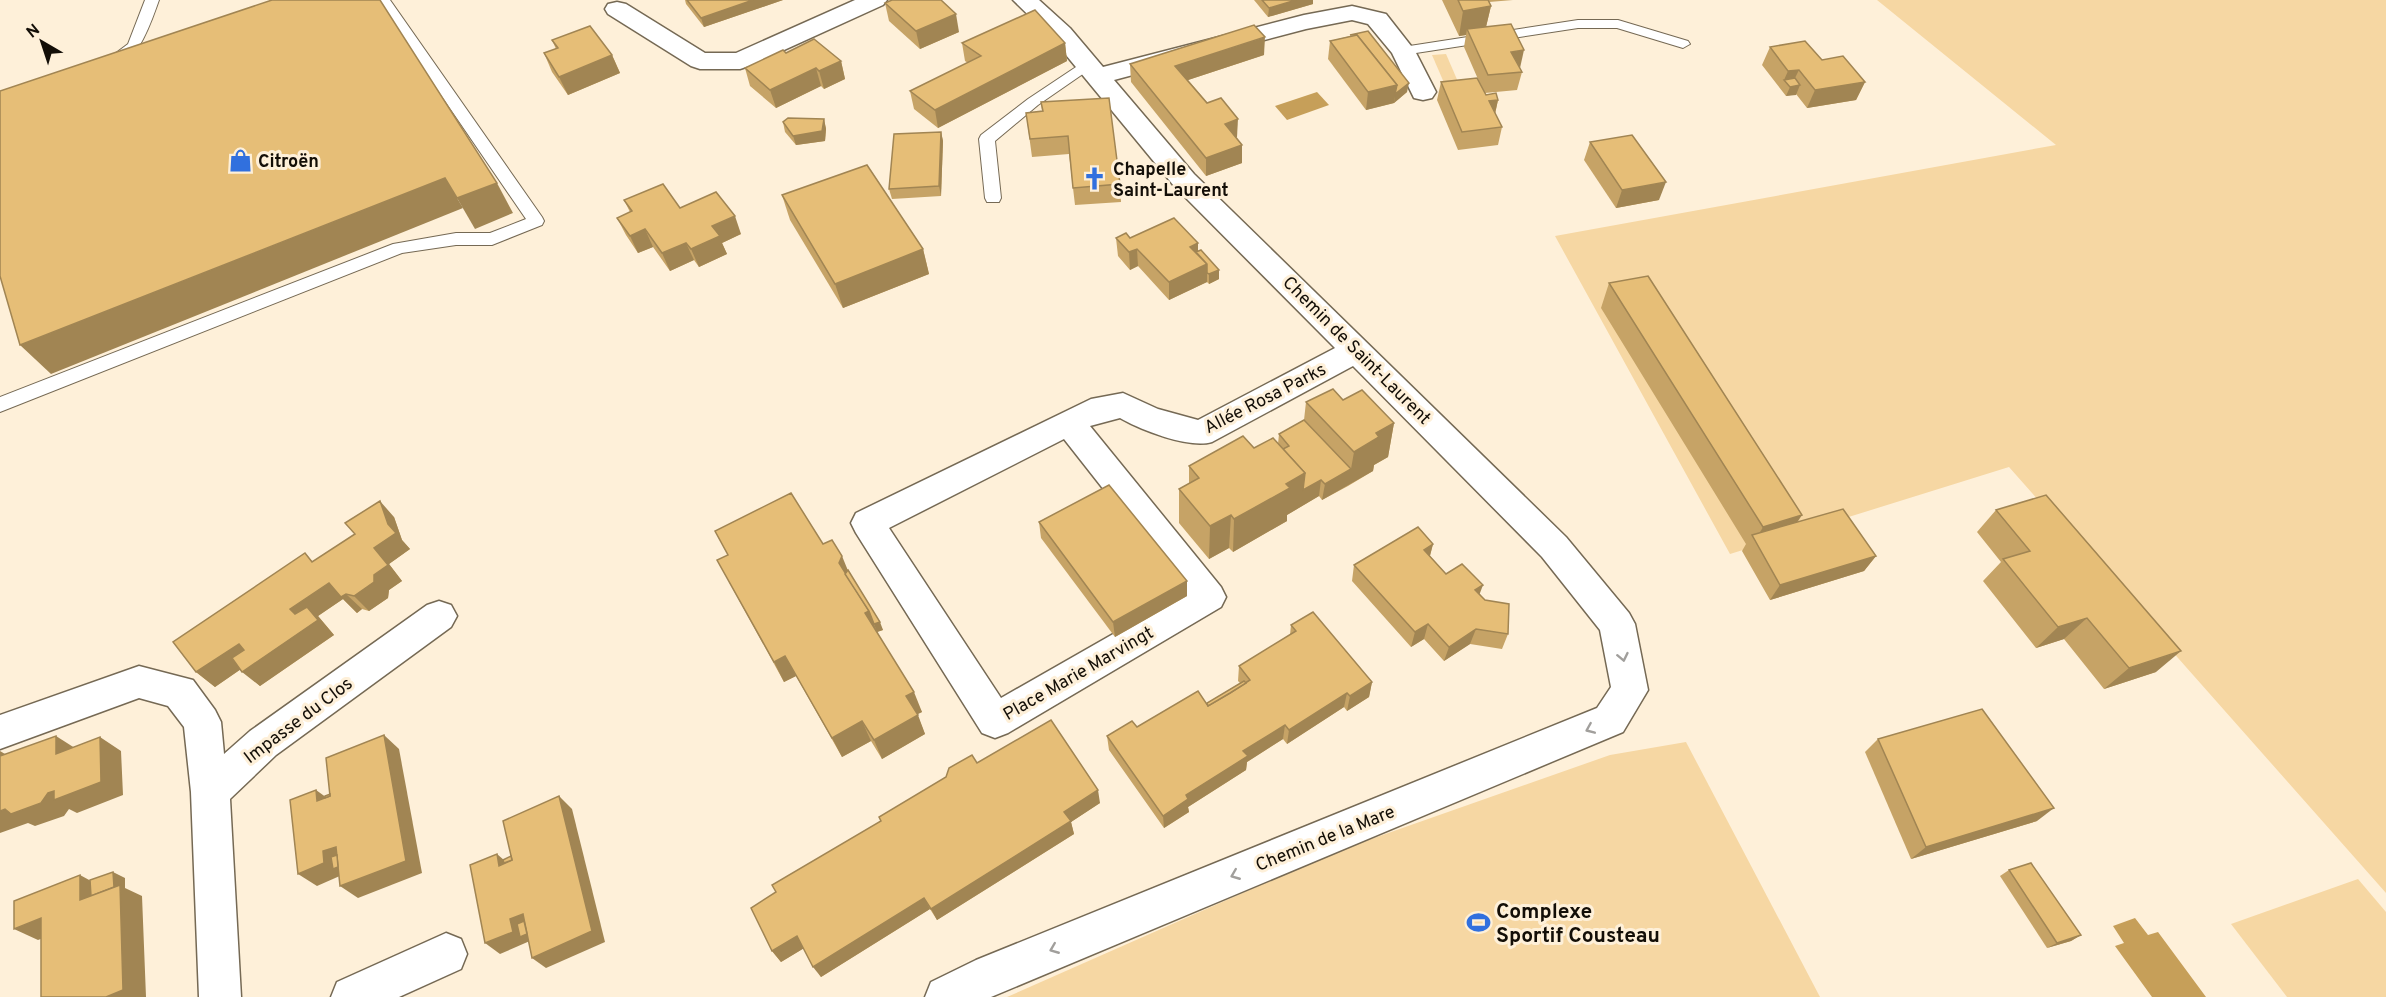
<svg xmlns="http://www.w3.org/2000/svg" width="2386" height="997" viewBox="0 0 2386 997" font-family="Overpass,sans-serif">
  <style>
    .green { fill: #f6d7a3 }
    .water { fill: #c69f59 }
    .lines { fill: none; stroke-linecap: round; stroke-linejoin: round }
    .service-casing { stroke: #756954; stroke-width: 2 }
    .minor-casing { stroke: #756954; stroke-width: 3 }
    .service { fill: #fff; fill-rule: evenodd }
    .minor { fill: #fff; fill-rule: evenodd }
    .wall { fill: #c6a366 }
    .shaded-wall { fill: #a18553 }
    .building { fill: #e6be77; stroke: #a18553; stroke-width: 1.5 }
    .oneway { stroke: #a19f9c }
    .labels { text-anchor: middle; stroke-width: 6; stroke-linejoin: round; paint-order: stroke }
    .poi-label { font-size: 18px; font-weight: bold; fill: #130e07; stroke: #fef0d9; text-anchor: start }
    .street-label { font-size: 18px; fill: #130e07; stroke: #fef0d9 }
    .near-poi-label { font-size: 21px; font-weight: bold; fill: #130e07; stroke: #fef0d9; text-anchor: start }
  </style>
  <rect width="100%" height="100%" fill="#fef0d9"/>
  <!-- green -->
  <g class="green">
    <path d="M1877,0h509v893l-377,-426 -279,87 -175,-318 501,-91z"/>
    <path d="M1446,54l16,37 -14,1 -16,-37z"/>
    <path d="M1686,742l134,255h-813l333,-147 270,-95z"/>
    <path d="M2358,879l28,33v85h-99l-56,-73z"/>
  </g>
  <!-- water -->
  <g class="water">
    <path d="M1317,92l12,13 -42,15 -12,-14z"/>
    <path d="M2135,918l13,17 10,-3 48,65h-54l-37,-51 9,-3 -11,-17z"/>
  </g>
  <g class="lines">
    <defs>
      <g id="service">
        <path d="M145,0h14c-7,19 -23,72 -51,65l-2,-3 2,-3 20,-15z"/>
        <path d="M376,0h14l152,217 2,4 -2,4 -50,20h-36l-54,8 -402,159v-15l393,-153 63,-11h34l36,-14z"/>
        <path d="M1578,20h40l70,21 2,3 -7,4 -66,-20h-39l-175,27 -7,-4 7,-4z"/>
        <path d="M1088,59l7,5 -2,3 -55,38 -43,36 6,57 -2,4h-12l-2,-4 -6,-59 2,-4 47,-36z"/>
      </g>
      <g id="minor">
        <path d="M855,0h32l-4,5 -134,61 -9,3h-40l-9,-3 -83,-52 -3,-5 3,-5 9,-2 9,2 79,49h31z"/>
        <path d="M1013,0h26l31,28 33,39 201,-52 48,-9 34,8 29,37 21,41 -4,6 -9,2 -9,-2 -22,-45 -24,-29 -16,-4 -46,9 -192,51 80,94 372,363 63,76 6,11 13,66 -25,42 -632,265h-66l6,-15 45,-22 621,-252 14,-21 -11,-57 -58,-73 -189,-191 -141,76c-23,7 -71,-12 -92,-24l-30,8 131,161 5,10 -5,10 -213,126 -13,5 -13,-5 -126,-200 -5,-10 5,-10 235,-114 32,-6 35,16 40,11 137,-72 -161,-162 -122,-148zM1064,439l121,154 -184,105 -112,-170z"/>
        <path d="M439,601l12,4 6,11 -6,11 -175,128 -46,44 11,198h-42l-8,-205 -7,-65 -16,-21 -29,-8 -139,51v-34l139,-49 54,14 22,30 6,12 3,32 26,-23 177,-126z"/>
        <path d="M446,933l15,6 6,15 -6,15 -62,28h-68l6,-15z"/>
      </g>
    </defs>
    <!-- service casing -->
    <use href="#service" class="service-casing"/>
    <!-- minor casing -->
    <use href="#minor" class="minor-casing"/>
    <!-- service -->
    <use href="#service" class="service"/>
    <!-- minor -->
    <use href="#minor" class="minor"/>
  </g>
  <!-- wall -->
  <g class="wall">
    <path d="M685,0h98l-79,27 -18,-23z"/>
    <path d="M1254,0h59v4l-45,13z"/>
    <path d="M1442,0h71l-24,2 2,4 -5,21 36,45 -5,18 -32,3 1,2 12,5 -3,14 7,13 -4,18 -40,5 -21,-50 4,-18 40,4 -17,-39 2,-12 -7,1z"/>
    <path d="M885,3l74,29 -39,17 -31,-28z"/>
    <path d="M1350,36l57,56 -13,11 -28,7 -38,-51 2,-18z"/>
    <path d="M552,40l60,15 8,18 -52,22 -16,-23 -8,-19 12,-4z"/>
    <path d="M962,43h103l2,18 -129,67 -24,-19 -4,-18 58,-28 -3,-2z"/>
    <path d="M1770,47l52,13 43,22 -9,18 -49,8 -11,-14 -10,2 -24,-31z"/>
    <path d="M786,53l55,8 4,18 -21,10 -3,-3 -45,22 -26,-22 -5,-18z"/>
    <path d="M1264,55l-76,25 49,57h-1l6,8v18l-36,13 -75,-94 -1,-18z"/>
    <path d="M1041,102l79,82 1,18 -46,3 -6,-51 -37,3 -6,-44 16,-2z"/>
    <path d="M824,119l2,10 -1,12 -29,4 -11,-13 -2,-10z"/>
    <path d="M941,132l2,9 -2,55 -49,3 -3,-10z"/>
    <path d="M1590,142l69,58 -43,8 -32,-48z"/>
    <path d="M782,195l141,54 6,25 -86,34 -53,-88z"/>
    <path d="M624,200l56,8 61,26 -19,9 5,11 -28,13 -5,-7 -24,11 -17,-24 -15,6 -12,-18 -9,-17 13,-6z"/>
    <path d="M1116,238h14l68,5v8l21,28 -10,5 -2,-2 -38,18 -31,-34 -8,4 -12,-14z"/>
    <path d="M1609,283l188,239 79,34 -12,15 -94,29 -28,-49 4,-7 -145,-236z"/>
    <path d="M1343,400l51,23 -6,34 -14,8 -1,6 -25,15 -26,14 -3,-4 -32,19v6l-54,31 -4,-4 -20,11 -30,-36v-34l10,-6v-17l65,-18 24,-4 1,-10 25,-14 2,-18z"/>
    <path d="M1996,510l160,162 -52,17 -40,-50 -28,9 -53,-67 18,-19 -24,-30z"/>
    <path d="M394,517l8,23 8,9 -21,15 13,17 -13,9 -1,8 -19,13 -7,-2 -5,4 -14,-14 -25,17 16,19 -74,51 -19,-17 -26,18 -19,-15 109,-119 8,9z"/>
    <path d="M1039,522l148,74 -72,41 -74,-99z"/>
    <path d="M715,531l108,13 25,26 35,60 -6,2 45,80 -5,2 8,20 -43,25 -11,-18 -29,16 -46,-81 -12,6 -55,-100 -1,-27z"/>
    <path d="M1433,544l-3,12 16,18 34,20 28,40 -6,15 -32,-5 -26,17 -20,-22 -13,8 -59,-66 2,-16z"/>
    <path d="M1291,625l81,57 -3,15 -22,14 -3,-4 -57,37 -4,-5 -36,23 -1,8 -58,37 1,5 -25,16 -55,-78 -2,-14 30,-9 70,-24 33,-20 -2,-2 1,-15 51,-31z"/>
    <path d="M1878,739l159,82 -126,38 -46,-107z"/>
    <path d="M977,763l123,40 -29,19 3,12 -137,86 -7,-11 -109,68 -17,-29 -23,14 -9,-11 4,-59 105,-71z"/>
    <path d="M2009,870l72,65 -10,6 -24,7 -47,-72z"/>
  </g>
  <!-- shaded-wall -->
  <g class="shaded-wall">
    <path d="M753,0h30l-79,27 -3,-9z"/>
    <path d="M1296,0h17v4l-45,13 1,-9z"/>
    <path d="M1491,6l-6,25 -18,-2 -1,6 -7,1 4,-25z"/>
    <path d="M956,14l3,18 -39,17 -4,-18z"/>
    <path d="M1265,37l-1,18 -88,29 -1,-18z"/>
    <path d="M1065,43l2,18 -129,67 -3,-18z"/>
    <path d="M1524,50l-4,18 -9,-16z"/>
    <path d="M612,55l8,18 -52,22 -9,-18z"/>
    <path d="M841,61l4,18 -21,10 -5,-18z"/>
    <path d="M816,68l5,18 -45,22 -6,-18z"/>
    <path d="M1799,70l-8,16 9,-1 -4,10 -10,1 4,-9 -6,-7 4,-9z"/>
    <path d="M1865,82l-9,18 -49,8 8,-18z"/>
    <path d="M1409,83l-2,9 -13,11 1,-9z"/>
    <path d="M1397,85l-3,18 -28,7 2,-18z"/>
    <path d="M1498,100l-4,18 -5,-17z"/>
    <path d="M824,119l2,10 -1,12 -29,4 -3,-9z"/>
    <path d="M1238,119l-1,18 -13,5 1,-18z"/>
    <path d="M941,132l2,9 -2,55 -2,-10z"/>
    <path d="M1242,145v18l-36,13v-18z"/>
    <path d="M445,178l18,30 -412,166 -31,-29z"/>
    <path d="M1666,182l-7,18 -43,8 6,-18z"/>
    <path d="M497,183l16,30 -38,16 -18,-31z"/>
    <path d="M735,216l6,18 -19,9 5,11 -28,13 -8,-18 21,-23z"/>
    <path d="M645,229l8,18 -15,6 -8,-17z"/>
    <path d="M686,243l8,17 -24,11 -8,-18z"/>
    <path d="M1198,243v18l-8,-14z"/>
    <path d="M923,249l6,25 -86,34 -8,-24z"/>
    <path d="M1137,249l1,17 -8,4 -1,-18z"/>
    <path d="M1207,264v18l-38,18v-18z"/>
    <path d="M1219,270v9l-10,5v-10z"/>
    <path d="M1394,423l-6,34 -14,8 -1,6 -51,29 3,-16 26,-15 3,-17 22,-19z"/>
    <path d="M1305,473l16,7 -2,16 -32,19v6l-54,31 1,-33 52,-35z"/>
    <path d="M380,501l14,16 8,23 8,9 -21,15 13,17 -13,9 -1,8 -19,13 -15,-15 20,-48 14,-24z"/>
    <path d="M1231,515l-2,33 -20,11 1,-33z"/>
    <path d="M1802,515l-15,23 -32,3 8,-14z"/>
    <path d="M1433,544l-4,15 -5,-9z"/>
    <path d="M842,556l9,22 -7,-1 -5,-14z"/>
    <path d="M1876,556l-12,15 -94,29 10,-15z"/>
    <path d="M1187,581v15l-72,41 -2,-15z"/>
    <path d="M329,583l17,11 16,15 -5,4 -14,-14 -25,17 16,19 -74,51 -18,-14 2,-5 -29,20 -19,-15 43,-28 56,-30 -5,-5z"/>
    <path d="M1483,585l-6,16 -2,-11z"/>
    <path d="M869,611l8,21 -12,-19z"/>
    <path d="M2087,618l-23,21 -28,9 22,-21z"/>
    <path d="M880,622l3,8 -6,2 -3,-8z"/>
    <path d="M1428,624l-4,15 -13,8 4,-15z"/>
    <path d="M1476,629l-6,15 -26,17 5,-14z"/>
    <path d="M2181,651l-25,21 -52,17 25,-21z"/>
    <path d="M785,656l11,20 -12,6 -10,-20z"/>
    <path d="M1372,682l-3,15 -22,14 3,-15z"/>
    <path d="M914,692l8,20 -8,4 -8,-20z"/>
    <path d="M1347,693l-3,14 -57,37 2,-14z"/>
    <path d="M918,715l7,19 -43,25 -8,-19z"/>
    <path d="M862,721l9,20 -29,16 -10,-19z"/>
    <path d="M1285,725l-2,14 -36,23 -1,8 -58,37 1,5 -25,16 -1,-12 23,-21 57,-44z"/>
    <path d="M384,735l15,14 23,124 -64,25 -18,-12z"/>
    <path d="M56,736l22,14 -22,4z"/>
    <path d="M100,737l21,14 2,44 -46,18 -8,-4 -5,7 -29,10 -7,-3 -28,10v-22l48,-18z"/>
    <path d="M0,751l20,12 -20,-3z"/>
    <path d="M316,790l18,13v1l4,-2 -1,-10 9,7 1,10 -13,5 -17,-13z"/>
    <path d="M1098,790l2,13 -29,19 3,12 -137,86 -6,-11 133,-97z"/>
    <path d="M559,796l13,13 33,133 -59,26 -14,-10z"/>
    <path d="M2054,808l-17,13 -126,38 15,-12z"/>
    <path d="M336,847l6,28 -25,11 -19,-12 25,-23z"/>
    <path d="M497,854l14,12v3l7,-3 -2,-12 7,7 3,11 -13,6 -14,-12z"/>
    <path d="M113,872l12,6v10l17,8 4,101h-40l-26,-97v-25l22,12z"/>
    <path d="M924,898l6,11 -109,68 -8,-10z"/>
    <path d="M523,914l16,23 -39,17 -15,-11 25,-24z"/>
    <path d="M41,918l24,12 -27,10 -24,-11z"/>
    <path d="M2081,935l-10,6 -24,7 10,-5z"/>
    <path d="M797,936l9,11 -25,15 -9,-11z"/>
  </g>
  <!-- building -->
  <g class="building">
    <path d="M272,0h108l117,183 -40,15 -12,-20 -425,167 -20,-69v-185z"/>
    <path d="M687,0h66l-52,18z"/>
    <path d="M892,0h49l15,14 -40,17 -31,-28z"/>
    <path d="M1262,0h34l-27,8z"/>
    <path d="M1458,0h30l3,6 -28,5z"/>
    <path d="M1035,10l30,33 -130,67 -25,-19 71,-35 -19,-13z"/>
    <path d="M1511,24l13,26 -13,2 11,20 -34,3 -21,-46z"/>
    <path d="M1254,25l11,12 -90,29 32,37 14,-5 17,21 -13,5 17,21 -36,13 -76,-94z"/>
    <path d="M590,26l22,29 -53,22 -15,-24 14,-5 -6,-8z"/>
    <path d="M1368,31l41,52 -14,11 2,-9 -40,-50h-7z"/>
    <path d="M1357,35l40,50 -29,7 -38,-51z"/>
    <path d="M814,39l27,22 -22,10 -3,-3 -46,22 -25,-22 38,-18 3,3z"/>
    <path d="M1805,41l17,19 21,-4 22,26 -50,8 -16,-20 -11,1 -18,-24z"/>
    <path d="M1477,78l9,17 10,-2 2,7 -9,1 13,26 -40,5 -21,-50z"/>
    <path d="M1795,78l5,7 -10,2 -6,-7z"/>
    <path d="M1109,98l11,86 -47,4 -5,-52 -38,3 -4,-26 17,-2 -2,-9z"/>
    <path d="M788,118l36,1 -2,12 -29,5 -10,-14z"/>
    <path d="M941,132l-2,54 -50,3 5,-55z"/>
    <path d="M1632,135l34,47 -44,8 -32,-48z"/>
    <path d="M867,165l56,84 -88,35 -53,-89z"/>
    <path d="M663,184l17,24 36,-16 19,24 -23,10 8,10 -29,13 -5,-6 -24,10 -17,-24 -15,7 -13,-18 15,-7 -8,-11z"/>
    <path d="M1174,218l24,25 -8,4 17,17 -38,18 -32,-33 -8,3 -13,-14 10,-5 4,5z"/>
    <path d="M1201,250l18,20 -10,4 -2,-1v-9l-11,-12z"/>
    <path d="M1648,276l154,239 -39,12 -154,-244z"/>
    <path d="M1333,389l10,11 19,-10 32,33 -18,10 3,4 -25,15 -48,-50z"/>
    <path d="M1304,420l47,49 -26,15 -4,-4 -18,10 2,-17 -22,-24 6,-3 -10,-12z"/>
    <path d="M1243,436l11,12 19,-10 32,35 -19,11 4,4 -56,31 -3,-4 -21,11 -31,-37 20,-11 -10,-12z"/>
    <path d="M1109,485l78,96 -74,41 -74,-100z"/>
    <path d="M791,493l32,51 9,-4 10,16 -3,7 30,48 -4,2 49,79 -8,4 12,19 -44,25 -12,-19 -30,17 -47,-82 -11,6 -57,-102 11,-5 -13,-24z"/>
    <path d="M2046,495l135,156 -52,17 -42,-50 -29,9 -55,-68 27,-8 -34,-41z"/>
    <path d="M380,501l8,23 8,9 -22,15 14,17 -14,10v7l-20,14 -8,-2 -5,3 -12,-14 -39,26 5,5 12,-7 11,13 -76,52 -10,-14 12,-8 -5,-6 -43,28 -23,-30 132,-89 7,9 43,-28 -10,-11z"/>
    <path d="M1843,509l33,47 -96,29 -28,-50z"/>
    <path d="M1418,527l15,17 -9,6 22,24 16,-10 21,21 -8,5 10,10 24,4 -1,30 -32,-5 -27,18 -21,-23 -13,8 -61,-67z"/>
    <path d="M848,570l32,52 -6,2 -5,-13 -24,-37z"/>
    <path d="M1313,612l59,70 -22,14 -3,-3 -58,37 -4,-5 -42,26 5,5 -62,39 2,4 -25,17 -56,-80 25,-15 5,6 61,-36 10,15 22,-13 20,-13 -11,-14 57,-35 -5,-6z"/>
    <path d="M1244,681l2,2 -16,10 -22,13 -1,-3z"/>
    <path d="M1982,709l72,99 -128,39 -48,-108z"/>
    <path d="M1051,720l47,70 -34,22 7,9 -140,88 -7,-11 -111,69 -16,-31 -25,15 -21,-43 25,-16 -4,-7 109,-64 -2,-4 67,-40 3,-9 23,-13 5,8z"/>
    <path d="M384,735l22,126 -66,25 -4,-39 -13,4 1,12 -26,11 -8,-74 26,-10 1,11 13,-5 -4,-38z"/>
    <path d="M56,736v18l44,-17 1,45 -47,18v-9l-6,2 -7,10 -30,11 -6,-5 -5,2v-55z"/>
    <path d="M330,794v2l-5,2v-2z"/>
    <path d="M559,796l33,135 -60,27 -9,-44 -13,5 3,13 -28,11 -15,-78 27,-11 2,12 13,-6 -9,-39z"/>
    <path d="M337,855l1,12 -5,2 -2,-12z"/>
    <path d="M511,856l1,4 -8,3 -1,-3z"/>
    <path d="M2031,863l50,72 -24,8 -48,-73z"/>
    <path d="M113,872l1,15 -23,9 -1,-16z"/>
    <path d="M80,875v25l40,-15 3,105 -17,7h-65v-79l-27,11v-28z"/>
    <path d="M524,921l3,13 -7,3 -3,-13z"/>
  </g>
  <!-- one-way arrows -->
  <defs><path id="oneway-chevron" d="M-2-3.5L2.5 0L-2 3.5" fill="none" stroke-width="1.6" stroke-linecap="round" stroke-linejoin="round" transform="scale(1.5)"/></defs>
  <g class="oneway">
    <use href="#oneway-chevron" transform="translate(1623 657) rotate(78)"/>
    <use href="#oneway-chevron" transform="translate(1590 729) rotate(157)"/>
    <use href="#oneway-chevron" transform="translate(1235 875) rotate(158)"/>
    <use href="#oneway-chevron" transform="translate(1054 949) rotate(158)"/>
  </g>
  <!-- icons -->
  <defs>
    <symbol id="shop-bare" viewBox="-9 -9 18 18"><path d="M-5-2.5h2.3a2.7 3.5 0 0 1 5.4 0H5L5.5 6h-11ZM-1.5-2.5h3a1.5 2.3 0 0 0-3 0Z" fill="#3170de" stroke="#fef0d9" stroke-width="2.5" paint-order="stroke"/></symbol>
    <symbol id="church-bare" viewBox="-9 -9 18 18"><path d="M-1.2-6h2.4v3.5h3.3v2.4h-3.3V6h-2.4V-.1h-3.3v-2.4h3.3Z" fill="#3170de" stroke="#fef0d9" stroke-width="2.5" paint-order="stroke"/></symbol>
    <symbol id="stadium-bare" viewBox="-9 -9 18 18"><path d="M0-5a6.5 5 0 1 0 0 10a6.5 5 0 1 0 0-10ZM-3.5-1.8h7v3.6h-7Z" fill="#3170de" stroke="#fef0d9" stroke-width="2.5" paint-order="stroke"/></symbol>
  </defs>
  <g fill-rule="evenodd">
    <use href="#shop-bare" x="224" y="144" width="33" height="33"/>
    <use href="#church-bare" x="1078" y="162" width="33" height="33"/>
    <use href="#stadium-bare" x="1462" y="906" width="33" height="33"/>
  </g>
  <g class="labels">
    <!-- poi labels -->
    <g class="poi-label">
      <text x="258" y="167">Citroën</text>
      <text x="1113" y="175">Chapelle<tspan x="1113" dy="21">Saint-Laurent</tspan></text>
    </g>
    <!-- street labels -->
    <g class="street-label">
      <text transform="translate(1357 350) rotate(45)" y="6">Chemin de Saint-Laurent</text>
      <text transform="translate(1265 398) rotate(-27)" y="6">Allée Rosa Parks</text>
      <text transform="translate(1078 673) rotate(-30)" y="6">Place Marie Marvingt</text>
      <text transform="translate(298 720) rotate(-37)" y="6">Impasse du Clos</text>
      <text transform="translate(1325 838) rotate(-22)" y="6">Chemin de la Mare</text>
    </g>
    <!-- near-poi labels -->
    <g class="near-poi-label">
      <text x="1496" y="918">Complexe<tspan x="1496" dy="24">Sportif Cousteau</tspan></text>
    </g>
  </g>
  <!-- north arrow -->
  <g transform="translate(42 42) rotate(321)" stroke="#fef0d9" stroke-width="4.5" paint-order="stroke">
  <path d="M0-4.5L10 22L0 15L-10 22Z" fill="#130e07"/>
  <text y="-9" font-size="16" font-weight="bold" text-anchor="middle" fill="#130e07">N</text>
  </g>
</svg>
